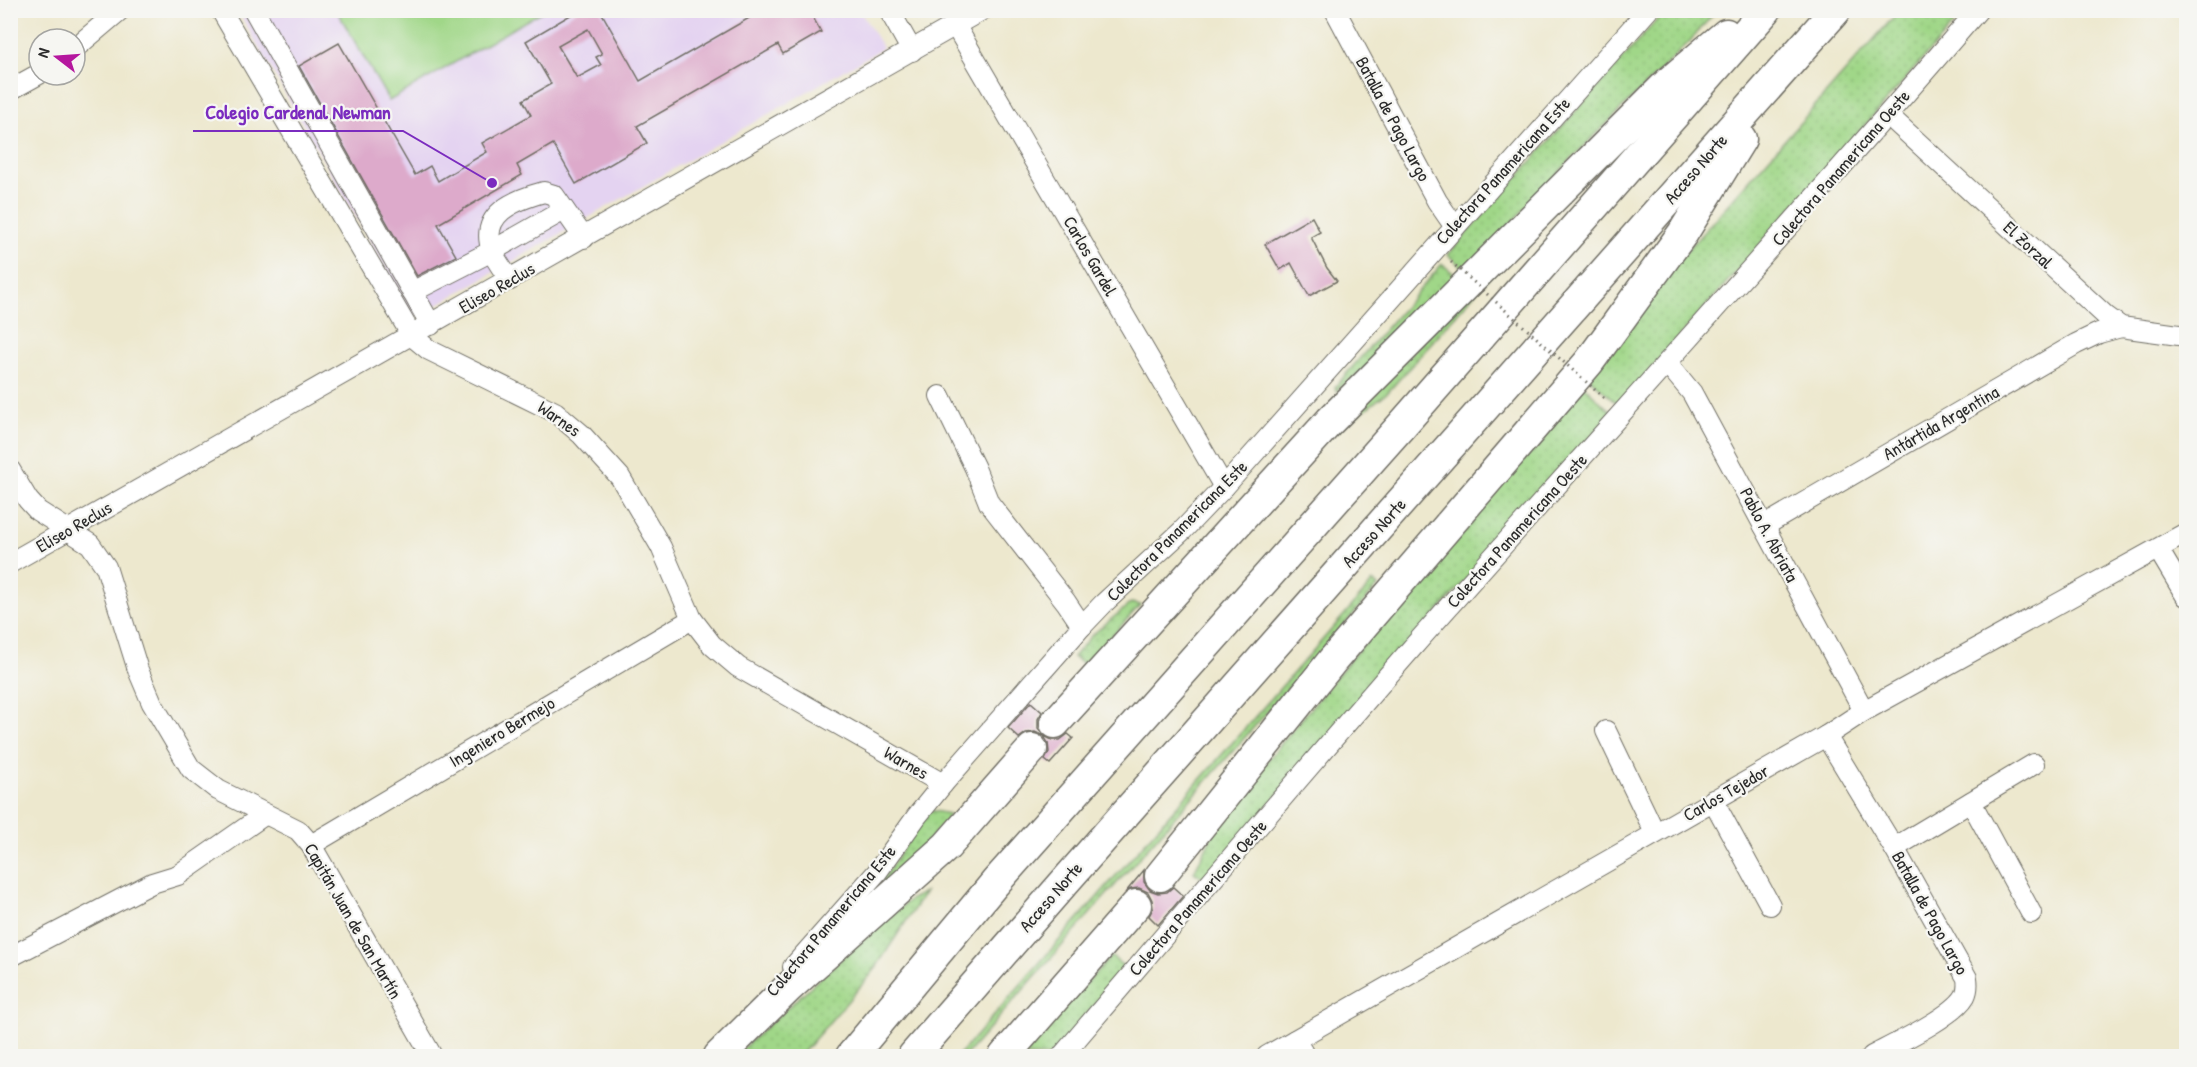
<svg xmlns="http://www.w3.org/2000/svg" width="2197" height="1067" viewBox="0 0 2197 1067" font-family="'Patrick Hand',sans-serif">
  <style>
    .built { fill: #e4d3f1 }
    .grass { fill: url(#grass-dots); stroke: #66815a; stroke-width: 1.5 }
    .pitch { fill: #a0d788; stroke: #66815a; stroke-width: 1.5 }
    .building { fill: #ddaacb; fill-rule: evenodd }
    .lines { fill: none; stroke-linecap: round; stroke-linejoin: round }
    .minor-casing { stroke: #6f6d64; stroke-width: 22 }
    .highway-casing { stroke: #6f6d64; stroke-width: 33 }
    .path { stroke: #6f6d64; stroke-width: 3; stroke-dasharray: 1.5 4.5; stroke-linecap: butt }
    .minor { stroke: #fff; stroke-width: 20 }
    .highway { stroke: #fff; stroke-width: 30 }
    .path-bridge { stroke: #6f6d64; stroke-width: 3; stroke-dasharray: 1.5 4.5; stroke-linecap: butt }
    .labels { text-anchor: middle; stroke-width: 4.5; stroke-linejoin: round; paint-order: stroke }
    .street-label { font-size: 18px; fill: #2b2b2b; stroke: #f6f6f2 }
    .leader { fill: none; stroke: #7b2cbf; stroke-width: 2 }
    .callout-dot { fill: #7b2cbf; stroke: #f6f6f2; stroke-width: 2 }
    .callout-label { font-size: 20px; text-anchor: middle; font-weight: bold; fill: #7b2cbf; stroke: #f6f6f2; stroke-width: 4.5; stroke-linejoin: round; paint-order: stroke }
  </style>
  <defs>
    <pattern id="grass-dots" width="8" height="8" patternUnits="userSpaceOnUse" patternTransform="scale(1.5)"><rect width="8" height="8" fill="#a0d788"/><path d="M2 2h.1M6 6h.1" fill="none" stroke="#8ab976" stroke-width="1.8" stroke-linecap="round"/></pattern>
  </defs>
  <rect width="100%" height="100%" fill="#f6f6f2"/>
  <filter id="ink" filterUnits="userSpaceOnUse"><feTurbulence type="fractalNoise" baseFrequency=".0167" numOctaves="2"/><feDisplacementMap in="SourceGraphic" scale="12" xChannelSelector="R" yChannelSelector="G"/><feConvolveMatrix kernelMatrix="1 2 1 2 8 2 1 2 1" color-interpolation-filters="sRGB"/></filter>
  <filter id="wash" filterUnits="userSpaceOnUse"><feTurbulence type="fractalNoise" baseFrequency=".008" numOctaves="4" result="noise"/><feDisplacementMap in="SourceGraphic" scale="24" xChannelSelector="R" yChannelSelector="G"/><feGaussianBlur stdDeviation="1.35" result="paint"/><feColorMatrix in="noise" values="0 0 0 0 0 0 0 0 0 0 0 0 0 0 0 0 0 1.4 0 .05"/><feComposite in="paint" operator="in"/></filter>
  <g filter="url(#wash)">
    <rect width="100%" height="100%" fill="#ede8ce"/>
    <!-- built -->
    <path class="built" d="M238,11h622l23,37 -469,270z"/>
    <!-- grass -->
    <g class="grass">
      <path d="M1665,11h51l-26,30 -116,115 -108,115 -18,-16z"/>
      <path d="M1899,11h66l-346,394 -32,-29 89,-113z"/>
      <path d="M1523,239l-135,153 -62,48z"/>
      <path d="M1442,264l20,16 -87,80 -39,31 -1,-4z"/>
      <path d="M1579,381l33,32 -408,466 -10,-7 28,-56z"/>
      <path d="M1373,582l5,4 -413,470h-7z"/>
      <path d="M1131,603l9,2 -54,60 -13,-8 19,-22z"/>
      <path d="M930,810l19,4 -1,4 -37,42 -52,48 25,-31z"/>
      <path d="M925,892l-52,80 -73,84h-66l127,-115 50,-42z"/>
      <path d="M1111,956l16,13 -78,87h-29z"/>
    </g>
    <!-- pitch -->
    <path class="pitch" d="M337,11h206l-154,90z"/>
    <g id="blocks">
      <!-- building -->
      <g class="building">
        <path d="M579,10h21l40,71 123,-71h46l12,22 -38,22 -5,-9 -141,81 10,17 -71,41 -23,-40 -36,21 5,10 -84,49 18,32 -39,20 -118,-210 40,-23 76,132 15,-9 8,15 49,-29 -5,-9 49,-28 -8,-15 28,-16 -25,-43zM588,29l14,25 -6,3 5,8 -24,13 -19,-32z"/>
        <path d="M1312,217l8,15 -9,5 16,31 10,13 -28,15 -18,-33 -11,7 -15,-26z"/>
        <path d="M1031,702l11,10 -4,7v9l6,8 8,4h8l8,-6 5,4 -23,26 -5,-4 4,-8 -1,-9 -4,-7 -9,-4 -9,1 -7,5 -11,-10z"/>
        <path d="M1144,870v12l6,8 8,3 9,-1 6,-5 10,9 -25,29 -9,-9 4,-8 -1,-8 -4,-8 -9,-4 -8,1 -6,4z"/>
      </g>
    </g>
  </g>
  <g filter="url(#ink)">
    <use href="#blocks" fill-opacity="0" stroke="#6f6d64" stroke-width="1.5"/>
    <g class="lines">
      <defs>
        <g id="minor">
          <path d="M221,10l191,326 17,14 126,62 26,22 39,43 41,70 31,72 20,26 26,22 205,117"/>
          <path d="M254,10l177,315"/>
          <path d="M889,10l23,41"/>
          <path d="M1335,10l102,191 18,26"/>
          <path d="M955,25l269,462"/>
          <path d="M75,48l45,-38"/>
          <path d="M10,90l29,-16"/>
          <path d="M1888,115l219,202 14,10 65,9"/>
          <path d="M510,280c-6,-9 -14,-19 -18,-29 -13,-37 22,-51 52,-59l10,3 30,43"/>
          <path d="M412,292l80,-41 72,-41"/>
          <path d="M1668,364l24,29 172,318"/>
          <path d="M940,396l35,72 14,35 77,99 16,24"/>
          <path d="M10,470l18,30 10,11 52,33 16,23 32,103 14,33 39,66 27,21 80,40 13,15 121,211"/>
          <path d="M1764,526l312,-182 23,-11 22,-6"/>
          <path d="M2158,549l28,47"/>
          <path d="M10,563l972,-553"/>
          <path d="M1606,731l49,102"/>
          <path d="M1826,736l68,112 73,130c1,7 1,12 -2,18 -12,21 -70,48 -93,60"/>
          <path d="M1713,800l57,105"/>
          <path d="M1971,802l60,111"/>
          <path d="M311,845l381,-226"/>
          <path d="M1894,848l140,-84"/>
          <path d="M10,957l142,-74 26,-8 86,-60"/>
          <path d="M793,967l84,-95 40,-56 26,-32 139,-158 22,-23 78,-72 43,-45 423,-476"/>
          <path d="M1295,1040l10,16"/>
          <path d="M1062,1056c116,-136 232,-273 350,-408 188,-213 381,-422 566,-638"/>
          <path d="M1267,1056l559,-320 38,-25 322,-178"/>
        </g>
        <g id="highway">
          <path d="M1055,723l275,-302 339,-339 57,-48"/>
          <path d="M1160,876l173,-216 256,-298 94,-129 58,-94"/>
          <path d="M719,1056l69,-68 159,-142 85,-97"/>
          <path d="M851,1056l144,-173 407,-458 364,-415"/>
          <path d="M913,1056l149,-171 774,-875"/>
          <path d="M1004,1056l132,-151"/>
        </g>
      </defs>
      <!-- minor casing -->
      <use href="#minor" class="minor-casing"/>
      <!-- highway casing -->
      <use href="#highway" class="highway-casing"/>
      <!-- path -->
      <path class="path" d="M1594,389l13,12"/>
      <!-- minor -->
      <use href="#minor" class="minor"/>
      <!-- highway -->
      <use href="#highway" class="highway"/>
      <!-- path-bridge -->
      <path class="path-bridge" d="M1451,262l142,126"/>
    </g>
  </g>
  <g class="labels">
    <!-- street labels -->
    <g class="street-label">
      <text transform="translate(1393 119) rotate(62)" y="6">Batalla de Pago Largo</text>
      <text transform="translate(1841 168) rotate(-49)" y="6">Colectora Panamericana Oeste</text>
      <text transform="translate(1696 169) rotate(-49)" y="6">Acceso Norte</text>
      <text transform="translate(1503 171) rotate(-48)" y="6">Colectora Panamericana Este</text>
      <text transform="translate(2028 245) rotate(43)" y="6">El Zorzal</text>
      <text transform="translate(1090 256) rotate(60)" y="6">Carlos Gardel</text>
      <text transform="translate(497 288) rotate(-30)" y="6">Eliseo Reclus</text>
      <text transform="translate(559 419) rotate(35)" y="6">Warnes</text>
      <text transform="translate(1941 423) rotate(-30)" y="6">Antártida Argentina</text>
      <text transform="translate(74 527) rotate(-30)" y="6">Eliseo Reclus</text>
      <text transform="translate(1177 531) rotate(-45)" y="6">Colectora Panamericana Este</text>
      <text transform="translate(1517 531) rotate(-48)" y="6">Colectora Panamericana Oeste</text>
      <text transform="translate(1374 533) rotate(-48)" y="6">Acceso Norte</text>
      <text transform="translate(1769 535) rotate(62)" y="6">Pablo A. Abriata</text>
      <text transform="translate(502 732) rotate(-31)" y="6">Ingeniero Bermejo</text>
      <text transform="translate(906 763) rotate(30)" y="6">Warnes</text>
      <text transform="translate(1726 793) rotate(-30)" y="6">Carlos Tejedor</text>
      <text transform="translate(1051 897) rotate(-49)" y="6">Acceso Norte</text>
      <text transform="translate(1198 898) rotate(-49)" y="6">Colectora Panamericana Oeste</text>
      <text transform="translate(1930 913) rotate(61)" y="6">Batalla de Pago Largo</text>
      <text transform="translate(353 921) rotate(60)" y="6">Capitán Juan de San Martín</text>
      <text transform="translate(831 921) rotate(-50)" y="6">Colectora Panamericana Este</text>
    </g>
  </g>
  <!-- callouts -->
  <path class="leader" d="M492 183L403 131H193"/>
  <circle class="callout-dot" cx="492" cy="183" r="6"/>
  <g class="callout-label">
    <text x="298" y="119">Colegio Cardenal Newman</text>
  </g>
  <!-- margin -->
  <rect width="2197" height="1067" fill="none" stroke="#f6f6f2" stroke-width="36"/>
  <!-- north arrow -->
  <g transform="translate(57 57) rotate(287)"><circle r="28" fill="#f6f6f2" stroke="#a5a5a2" stroke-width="1.5"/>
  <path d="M0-4.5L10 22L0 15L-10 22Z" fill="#b5179e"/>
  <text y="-9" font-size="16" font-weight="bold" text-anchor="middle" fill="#2b2b2b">N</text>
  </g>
</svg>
